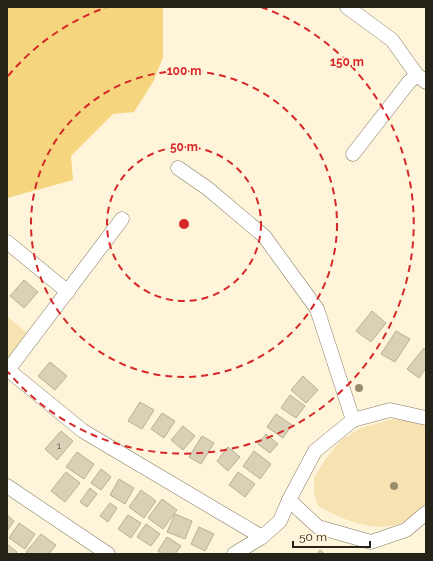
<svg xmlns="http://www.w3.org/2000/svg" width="433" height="561" viewBox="0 0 433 561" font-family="Raleway,sans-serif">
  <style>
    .green { fill: #f7e3b1 }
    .water { fill: #f5d57e }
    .building { fill: #dad0b6; stroke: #b8af95 }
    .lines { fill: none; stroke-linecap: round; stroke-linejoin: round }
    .minor-casing { stroke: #837a62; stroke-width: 15 }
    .minor { stroke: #fff; stroke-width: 14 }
    .tree { fill: #998d6d }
    .ring { fill: none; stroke: #d62828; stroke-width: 2; stroke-dasharray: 7 5 }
    .labels { text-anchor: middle; stroke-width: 3; stroke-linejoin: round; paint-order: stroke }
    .number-label { font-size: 10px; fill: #524e40 }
    .centre { fill: #d62828; stroke: #fef4da; stroke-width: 2 }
    .ring-label { font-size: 12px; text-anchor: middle; font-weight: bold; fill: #d62828; stroke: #fef4da; stroke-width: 3; stroke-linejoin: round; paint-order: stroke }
  </style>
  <rect width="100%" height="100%" fill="#fef4da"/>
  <!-- green -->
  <g class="green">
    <path d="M7,316l21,18 -21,25z"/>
    <path d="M393,419l33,5v83c-34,33 -72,19 -108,-1l-4,-13v-15l11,-18 16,-20 20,-12z"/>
  </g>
  <!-- water -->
  <path class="water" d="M7,7h156v50l-10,25 -19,30 -21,2 -42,42 2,24 -66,18z"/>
  <!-- building -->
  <g class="building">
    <path d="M24,280l14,12 -14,16 -14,-12z"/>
    <path d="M372,311l14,12 -15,19 -15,-11z"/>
    <path d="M396,331l14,8 -15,23 -14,-8z"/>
    <path d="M424,348l2,2v18l-7,10 -12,-9z"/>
    <path d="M50,362l17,14 -12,14 -17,-14z"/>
    <path d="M303,376l15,14 -12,13 -15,-13z"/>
    <path d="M290,395l15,11 -9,12 -15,-10z"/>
    <path d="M140,402l14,8 -12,19 -14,-8z"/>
    <path d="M162,413l13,8 -11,17 -13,-9z"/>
    <path d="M276,414l16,11 -9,13 -16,-11z"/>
    <path d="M183,426l12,10 -12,14 -12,-10z"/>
    <path d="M61,431l12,10 -16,19 -12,-11z"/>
    <path d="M266,434l12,10 -8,9 -12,-9z"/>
    <path d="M202,436l12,7 -13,21 -12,-7z"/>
    <path d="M228,447l12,10 -12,14 -11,-10z"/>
    <path d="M254,451l17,13 -11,15 -17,-13z"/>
    <path d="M77,452l17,12 -10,15 -18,-12z"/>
    <path d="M101,469l10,8 -10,13 -10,-7z"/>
    <path d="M66,472l14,11 -15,19 -14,-11z"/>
    <path d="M238,472l17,12 -10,13 -16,-12z"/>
    <path d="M119,479l15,9 -9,16 -15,-9z"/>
    <path d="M90,488l7,6 -10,13 -7,-5z"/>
    <path d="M141,490l15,11 -12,17 -15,-11z"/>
    <path d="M162,499l15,11 -14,19 -15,-11z"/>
    <path d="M110,503l7,5 -9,14 -8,-6z"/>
    <path d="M175,514l17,7 -7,18 -18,-7z"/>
    <path d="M7,515l7,6 -7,10z"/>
    <path d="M128,515l13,8 -10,15 -13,-9z"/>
    <path d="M19,523l16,11 -10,15 -16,-11z"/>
    <path d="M146,524l14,10 -9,12 -14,-9z"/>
    <path d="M199,527l15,7 -9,17 -14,-7z"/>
    <path d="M41,534l15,11 -7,9h-20l-3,-2z"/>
    <path d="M167,537l14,9 -6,8h-13l-4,-3z"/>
    <path d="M7,544l10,8 -2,2h-8z"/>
    <path d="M320,550l5,4h-8z"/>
  </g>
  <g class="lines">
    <defs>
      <g id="minor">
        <path d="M347,7l45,33 25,35 9,7"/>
        <path d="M353,154l56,-72 8,-7"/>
        <path d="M178,168l29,20 57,48 53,73 36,111"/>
        <path d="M7,242l61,50"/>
        <path d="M7,369l76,62 179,106"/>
        <path d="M8,370l114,-151"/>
        <path d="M7,486l101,68"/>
        <path d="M289,500l26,-49 38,-31 37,-10 36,8"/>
        <path d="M234,554l28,-17 18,-16 9,-21 29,27 53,15 35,-12 20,-17"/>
      </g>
    </defs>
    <!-- minor casing -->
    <use href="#minor" class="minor-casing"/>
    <!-- minor -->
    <use href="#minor" class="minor"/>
  </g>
  <!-- trees -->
  <g class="tree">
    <circle cx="359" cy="388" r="4"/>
    <circle cx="394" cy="486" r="4"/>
  </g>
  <!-- distance rings -->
  <g class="ring">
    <circle cx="184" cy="224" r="77"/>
    <circle cx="184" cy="224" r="153"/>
    <path d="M8 76A230 230 0 0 1 107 7M261 7A230 230 0 1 1 8 372"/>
  </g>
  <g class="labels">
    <!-- number labels -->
    <g class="number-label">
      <text x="59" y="449">1</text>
    </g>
  </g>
  <circle cx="184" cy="224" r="6" class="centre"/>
  <g class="ring-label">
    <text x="347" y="66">150 m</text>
    <text x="184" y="75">100 m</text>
    <text x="184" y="151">50 m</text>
  </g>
  <!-- border -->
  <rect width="433" height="561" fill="none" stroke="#252218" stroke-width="16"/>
  <!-- scale -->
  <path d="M293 541v6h77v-6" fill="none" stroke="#252218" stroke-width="2"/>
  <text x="299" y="541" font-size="12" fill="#252218" stroke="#fef4da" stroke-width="3" paint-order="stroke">50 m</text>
</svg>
